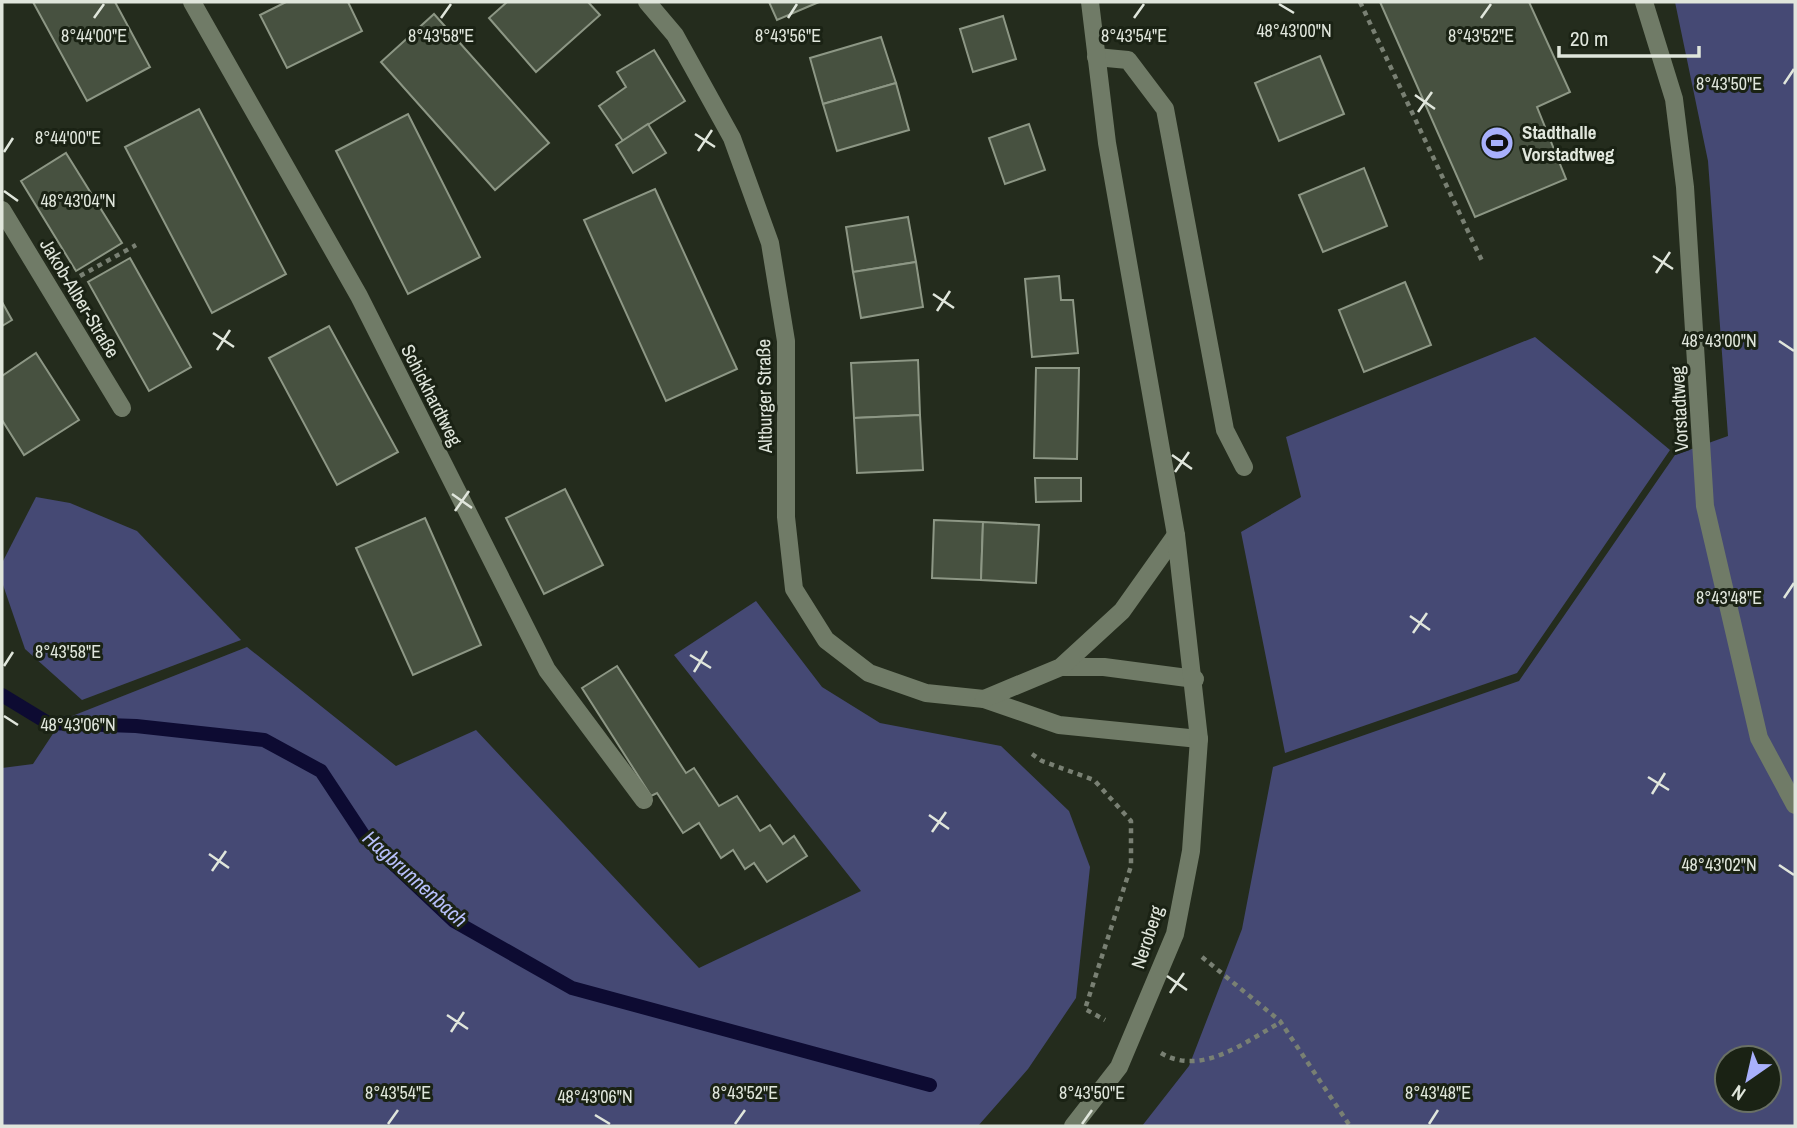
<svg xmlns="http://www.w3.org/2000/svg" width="1797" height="1128" viewBox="0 0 1797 1128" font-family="'Archivo Narrow',sans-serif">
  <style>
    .green { fill: #454974; fill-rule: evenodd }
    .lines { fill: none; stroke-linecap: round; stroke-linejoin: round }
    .stream { stroke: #0d0b32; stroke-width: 14 }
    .building { fill: #475140; stroke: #8d9785; stroke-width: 2 }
    .path { stroke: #798073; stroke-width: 4.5; stroke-dasharray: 5 5; stroke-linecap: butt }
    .minor { stroke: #707b67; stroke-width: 18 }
    .ticks { fill: none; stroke: #e0e6dc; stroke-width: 2.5 }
    .labels { text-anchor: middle; stroke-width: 6; stroke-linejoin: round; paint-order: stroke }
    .poi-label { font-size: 19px; font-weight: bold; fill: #e0e6dc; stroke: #1a2214; text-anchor: start }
    .street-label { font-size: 19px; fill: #e0e6dc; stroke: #1a2214 }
    .water-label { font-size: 21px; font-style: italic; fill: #b8c0fb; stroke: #1a2214 }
    .ticks-label { font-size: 18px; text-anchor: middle; fill: #e0e6dc; stroke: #1a2214; stroke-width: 6; stroke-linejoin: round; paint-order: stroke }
  </style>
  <rect width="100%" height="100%" fill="#242c1d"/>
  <!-- green -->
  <g class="green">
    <path d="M1675,2h120v1124h-653l47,-60 53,-137 31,-162 246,-86 156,-226 53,-19 -20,-275zM1727,1058h42v42h-42z"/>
    <path d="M1535,337l135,113 -153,223 -232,80 -44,-221 60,-35 -15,-60z"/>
    <path d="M36,497l34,6 67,28 104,109 -159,60 -57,-51 -23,-67v-19z"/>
    <path d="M756,601l66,86 58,36 121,23 68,65 21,56 -14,131 -48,71 -50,57h-976v-358l31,-4 29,-44 185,-73 149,119 80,-36 223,238 162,-77 -187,-236z"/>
  </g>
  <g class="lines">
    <!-- stream -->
    <path class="stream" d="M2,695l46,28 88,3 128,14 57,31 43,65 90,85 118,67 358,97"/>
  </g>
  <!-- building -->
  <g class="building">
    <path d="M33,2h82l35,65 -63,34z"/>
    <path d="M286,2h62l14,29 -75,37 -27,-53z"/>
    <path d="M507,2h81l12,13 -64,57 -47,-54z"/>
    <path d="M769,2h50l-42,18z"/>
    <path d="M1380,2h149l41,90 -33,15 29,72 -91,38z"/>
    <path d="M434,14l115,129 -54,47 -114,-128z"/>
    <path d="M1003,16l13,43 -43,13 -13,-43z"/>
    <path d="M881,37l15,46 -73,21 -13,-46z"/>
    <path d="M654,50l31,51 -62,40 -24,-35 27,-19 -9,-15z"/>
    <path d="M1320,56l24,58 -65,27 -24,-58z"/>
    <path d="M896,83l13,47 -72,21 -14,-47z"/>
    <path d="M199,109l87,165 -74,39 -87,-166z"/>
    <path d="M408,114l72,143 -72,37 -72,-143z"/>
    <path d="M648,124l18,29 -33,20 -17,-28z"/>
    <path d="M1029,124l16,46 -40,14 -16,-46z"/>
    <path d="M66,153l56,90 -46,28 -55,-90z"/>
    <path d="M1364,168l23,58 -64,26 -24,-57z"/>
    <path d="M655,189l82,180 -71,32 -82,-181z"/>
    <path d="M908,217l8,45 -63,10 -7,-45z"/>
    <path d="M130,258l61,109 -42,24 -61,-109z"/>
    <path d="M916,262l7,45 -62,11 -8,-46z"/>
    <path d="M1059,276l2,24h12l5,53 -46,4 -7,-78z"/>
    <path d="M1405,282l26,63 -67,27 -25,-62z"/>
    <path d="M2,302l10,18 -10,6z"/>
    <path d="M329,326l69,126 -61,33 -68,-127z"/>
    <path d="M36,353l43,67 -55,35 -22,-35v-44z"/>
    <path d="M918,360l2,55 -66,3 -3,-55z"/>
    <path d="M1036,368h43l-2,91 -43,-1z"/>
    <path d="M920,415l3,55 -66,3 -3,-55z"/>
    <path d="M1035,478h46v23l-45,1z"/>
    <path d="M565,489l38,76 -59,29 -38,-76z"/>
    <path d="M425,518l56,127 -68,30 -57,-127z"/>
    <path d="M934,520l49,2 -2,58 -49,-2z"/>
    <path d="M983,522l56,3 -3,58 -55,-3z"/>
    <path d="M617,666l69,107 8,-5 25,38 18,-10 23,35 10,-6 13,19 11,-8 13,20 -40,26 -13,-19 -9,6 -12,-19 -12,8 -22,-35 -16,10 -26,-40 -6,3 -69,-108z"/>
  </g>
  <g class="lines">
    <!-- path -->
    <g class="path">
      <path d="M1360,2l122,259"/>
      <path d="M80,276l56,-31"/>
      <path d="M1032,754l10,7 52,19 37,41v45l-46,143 20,11"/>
      <path d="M1202,957l78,64 70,105"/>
      <path d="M1161,1053c40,24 84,-11 120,-31"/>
    </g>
    <!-- minor -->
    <g class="minor">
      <path d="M192,2l167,294 188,374 97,130"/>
      <path d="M647,2l28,33 57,103 38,105 16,98v176l8,72 32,51 43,33 57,20 58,6 75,26 140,14"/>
      <path d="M1644,2l30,97 11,88 20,319 54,232 36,67"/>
      <path d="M1096,57l32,3 37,49 60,321 19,37"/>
      <path d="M2,210l120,198"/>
      <path d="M1061,667h43l91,12"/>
      <path d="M984,699l77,-32 61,-56 54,-76"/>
      <path d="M1073,1126l46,-59 56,-133 16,-83 8,-112 -23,-204 -69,-392 -17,-141"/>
    </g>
  </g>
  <!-- ticks -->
  <path class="ticks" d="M1279,4l15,9M94,18l10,-14M441,18l10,-14M788,18l9,-14M1134,18l10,-14M1481,18l10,-14M1784,84l10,-15M1415,95l20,14M1418,112l14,-20M695,134l20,13M698,151l14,-21M4,152l9,-14M4,191l14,10M1653,256l20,13M1656,273l14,-21M933,294l21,14M937,311l13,-20M213,333l21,14M1779,341l15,10M217,350l13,-20M1172,455l20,14M1175,472l14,-20M452,494l20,14M455,511l14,-20M1784,598l10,-15M1410,616l20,14M1413,633l14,-20M690,655l21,13M4,666l9,-14M694,672l13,-21M4,716l14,9M1648,777l21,13M1652,794l13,-21M929,815l20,14M932,832l14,-20M209,854l20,14M1779,865l15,10M212,871l14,-20M1167,976l20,14M1170,993l14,-20M447,1015l21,14M451,1032l13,-20M595,1115l15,9M388,1124l10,-14M735,1124l10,-14M1082,1124l10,-14M1429,1124l9,-14"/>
  <!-- icons -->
  <defs>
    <symbol id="stadium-disc" viewBox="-11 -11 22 22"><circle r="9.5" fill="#a8b0fc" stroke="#1a2214"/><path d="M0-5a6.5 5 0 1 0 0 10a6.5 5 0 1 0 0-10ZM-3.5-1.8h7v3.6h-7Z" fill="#111"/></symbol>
  </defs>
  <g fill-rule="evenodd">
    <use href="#stadium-disc" x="1478" y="124" width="38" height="38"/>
  </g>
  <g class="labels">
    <!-- poi labels -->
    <g class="poi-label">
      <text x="1522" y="139">Stadthalle<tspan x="1522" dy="22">Vorstadtweg</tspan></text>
    </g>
    <!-- street labels -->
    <g class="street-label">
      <text transform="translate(80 298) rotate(59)" y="7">Jakob-Alber-Straße</text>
      <text transform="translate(432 395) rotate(63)" y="7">Schickhardtweg</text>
      <text transform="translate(764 396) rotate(-91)" y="7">Altburger Straße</text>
      <text transform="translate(1679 409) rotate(-93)" y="7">Vorstadtweg</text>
      <text transform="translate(1147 937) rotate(-72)" y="7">Neroberg</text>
    </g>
    <!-- water labels -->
    <g class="water-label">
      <text transform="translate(415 879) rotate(42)" y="7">Hagbrunnenbach</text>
    </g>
  </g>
  <g class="ticks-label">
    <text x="1294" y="37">48°43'00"N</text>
    <text x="94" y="42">8°44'00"E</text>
    <text x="441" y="42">8°43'58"E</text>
    <text x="788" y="42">8°43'56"E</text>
    <text x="1134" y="42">8°43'54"E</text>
    <text x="1481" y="42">8°43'52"E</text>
    <text x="1729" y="90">8°43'50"E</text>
    <text x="68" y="144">8°44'00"E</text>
    <text x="78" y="207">48°43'04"N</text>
    <text x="1719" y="347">48°43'00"N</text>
    <text x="1729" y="604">8°43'48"E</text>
    <text x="68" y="658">8°43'58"E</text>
    <text x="78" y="731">48°43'06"N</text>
    <text x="1719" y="871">48°43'02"N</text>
    <text x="398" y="1099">8°43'54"E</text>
    <text x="745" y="1099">8°43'52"E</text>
    <text x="1092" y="1099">8°43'50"E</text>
    <text x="1438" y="1099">8°43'48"E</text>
    <text x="595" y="1103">48°43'06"N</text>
  </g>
  <!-- border -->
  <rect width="1797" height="1128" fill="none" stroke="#e0e6dc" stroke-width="7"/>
  <!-- north arrow -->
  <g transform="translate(1748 1079) rotate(214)"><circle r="33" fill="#1a2214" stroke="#697064" stroke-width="2"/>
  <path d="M0-5L12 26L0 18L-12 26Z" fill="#a8b0fc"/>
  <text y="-10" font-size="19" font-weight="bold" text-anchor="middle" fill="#e0e6dc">N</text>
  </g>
  <!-- scale -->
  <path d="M1559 46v10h140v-10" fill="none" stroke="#e0e6dc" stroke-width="3.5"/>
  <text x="1570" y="46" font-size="21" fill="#e0e6dc" stroke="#1a2214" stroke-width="5" paint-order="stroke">20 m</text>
</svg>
